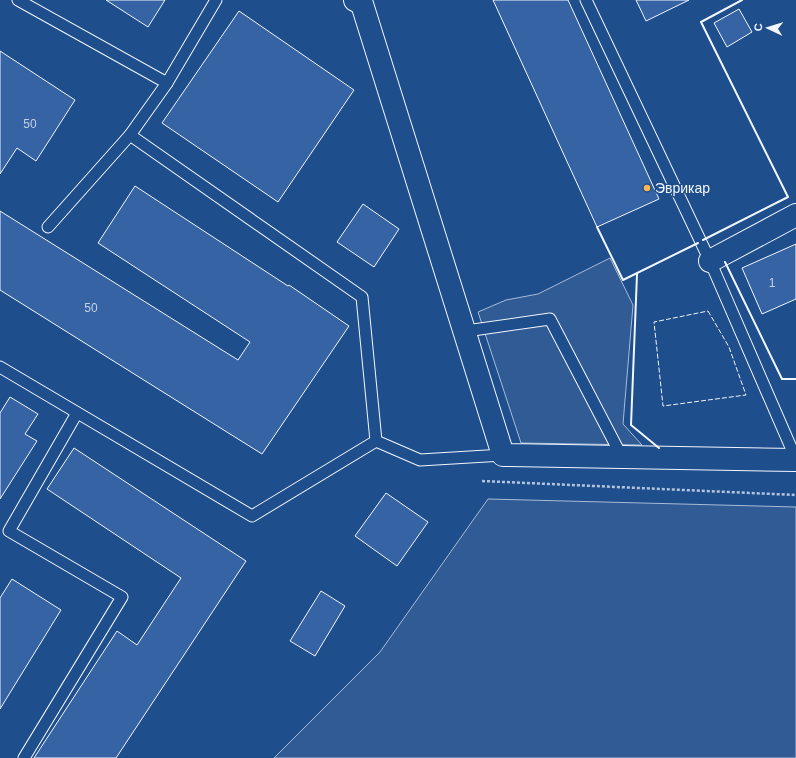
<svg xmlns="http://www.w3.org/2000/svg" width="796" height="758" viewBox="0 0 796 758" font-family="Helvetica,sans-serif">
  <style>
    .built { fill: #305b95; stroke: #a8bbd7 }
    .building { fill: #3563a3; stroke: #f2f6ff }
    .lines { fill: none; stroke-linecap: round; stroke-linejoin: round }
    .lane-casing { stroke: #f2f6ff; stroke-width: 13 }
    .street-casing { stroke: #f2f6ff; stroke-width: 24 }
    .path { stroke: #b3c4dc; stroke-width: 2.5; stroke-dasharray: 3 2; stroke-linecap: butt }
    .lane { stroke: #1f4e8c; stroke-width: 11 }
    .street { stroke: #1f4e8c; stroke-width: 22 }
    .fence { stroke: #f2f6ff; stroke-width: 1; stroke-dasharray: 5 2; stroke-linecap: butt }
    .wall { stroke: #f2f6ff; stroke-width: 2 }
    .poi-dot { fill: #ffb74d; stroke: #1f4e8c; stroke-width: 1.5 }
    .labels { text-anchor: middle; stroke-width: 3; stroke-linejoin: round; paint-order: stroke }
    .number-label { font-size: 12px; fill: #c3d1e8 }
    .poi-label { font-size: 14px; fill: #f2f6ff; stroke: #1f4e8c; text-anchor: start }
  </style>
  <rect width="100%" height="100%" fill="#1f4e8c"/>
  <!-- built -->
  <g class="built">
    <path d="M610,258l23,47 -10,119 19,21 -121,-2 -43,-131 28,-12 32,-6z"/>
    <path d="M488,499l308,8v251h-522l106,-106z"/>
  </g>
  <!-- building -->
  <g class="building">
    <path d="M106,0h59l-17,27z"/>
    <path d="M493,0h75l91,199 -62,28z"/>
    <path d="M636,0h53l-43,21z"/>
    <path d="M739,9l13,23 -25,15 -13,-24z"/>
    <path d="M239,11l115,79 -76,112 -116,-79z"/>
    <path d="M0,51l75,49 -39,61 -19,-13 -17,26z"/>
    <path d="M135,186l153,100 1,-1 60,41 -87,128 -262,-164v-79l238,149 12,-18 -152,-99z"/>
    <path d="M363,204l36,25 -25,38 -37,-25z"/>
    <path d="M796,244v55l-34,15 -20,-46z"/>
    <path d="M10,397l28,17 -13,20 12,7 -37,58v-86z"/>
    <path d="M74,448l172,113 -130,197h-82l83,-127 20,14 44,-67 -134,-89z"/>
    <path d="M386,493l42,29 -31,44 -42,-30z"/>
    <path d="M12,579l49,31 -61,99v-111z"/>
    <path d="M321,591l24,15 -30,50 -25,-15z"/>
  </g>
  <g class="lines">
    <defs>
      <g id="lane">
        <path d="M18,0l149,83 -37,52 232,162 14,144 44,19 83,-5"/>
        <path d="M586,0l124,261 86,198"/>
        <path d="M167,83l49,-83"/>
        <path d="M48,227l82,-92"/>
        <path d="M466,331l84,-12 72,138"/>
        <path d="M0,367l252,149 124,-75"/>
        <path d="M24,758l98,-161 -113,-66 68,-118"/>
      </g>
      <g id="street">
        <path d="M355,0l7,4 141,451 293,5"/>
        <path d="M710,261l86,-46"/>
      </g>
    </defs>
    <!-- lane casing -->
    <use href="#lane" class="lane-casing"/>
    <!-- street casing -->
    <use href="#street" class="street-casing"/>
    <!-- path -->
    <path class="path" d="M482,481l314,14"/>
    <!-- lane -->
    <use href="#lane" class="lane"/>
    <!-- street -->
    <use href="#street" class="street"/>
    <!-- fence -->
    <path class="fence" d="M708,311l21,36 17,48 -83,11 -9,-84z"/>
    <!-- wall -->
    <g class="wall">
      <path d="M597,227l26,53 75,-37"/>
      <path d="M703,240l85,-43 -87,-175 41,-22"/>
      <path d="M725,262l57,117h14"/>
      <path d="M637,274l-6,151 28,23"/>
    </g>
  </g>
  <!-- markers -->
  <circle class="poi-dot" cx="647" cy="188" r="4"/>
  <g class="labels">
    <!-- number labels -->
    <g class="number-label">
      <text x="30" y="128">50</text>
      <text x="772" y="287">1</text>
      <text x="91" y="312">50</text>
    </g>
    <!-- poi labels -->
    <g class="poi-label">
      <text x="655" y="193">Эврикар</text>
    </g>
  </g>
  <!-- north arrow -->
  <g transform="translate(768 28) rotate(274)" stroke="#1f4e8c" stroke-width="3" paint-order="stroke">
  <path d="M0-3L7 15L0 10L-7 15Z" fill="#f2f6ff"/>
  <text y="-6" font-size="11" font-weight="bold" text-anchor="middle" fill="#f2f6ff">С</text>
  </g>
</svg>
